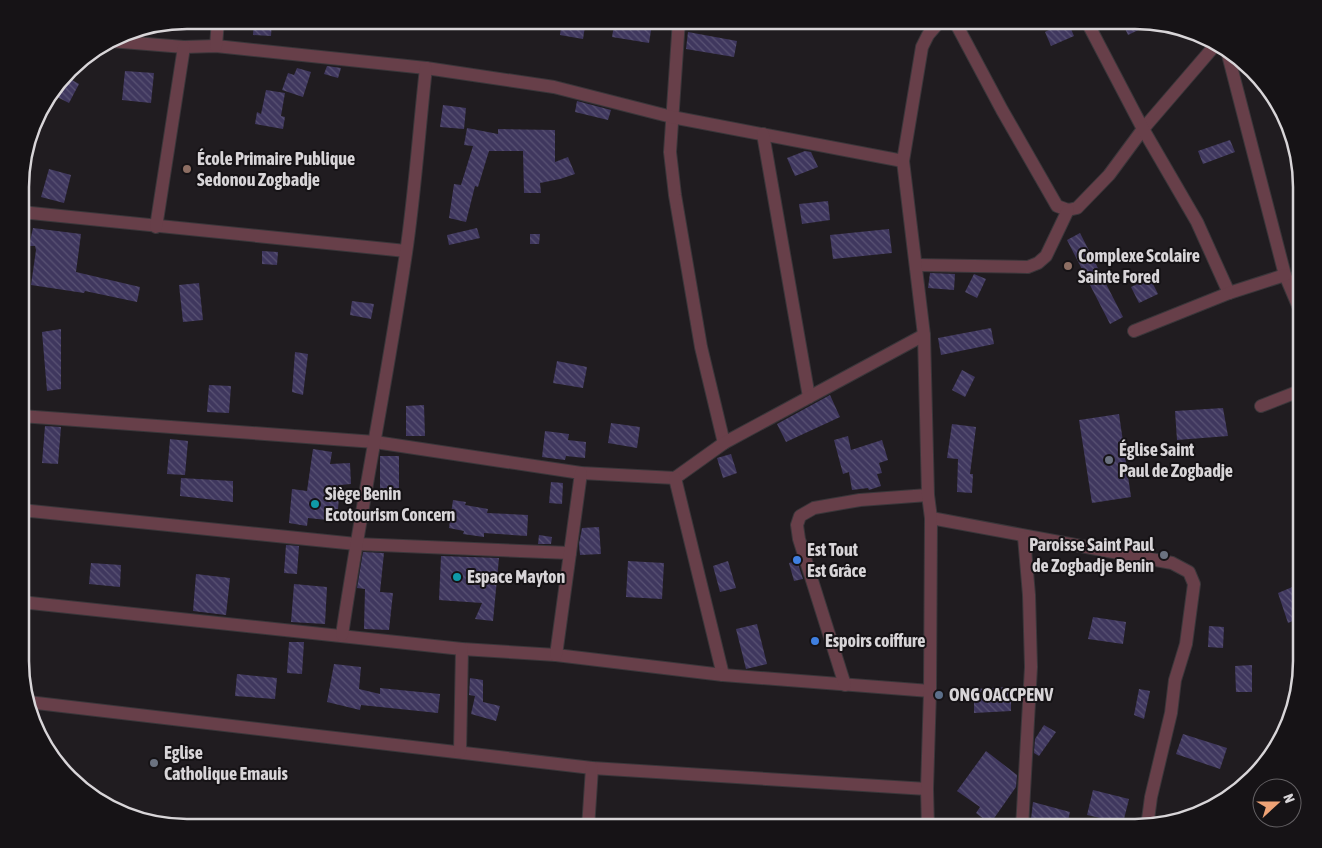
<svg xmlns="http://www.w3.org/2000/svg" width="1322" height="848" viewBox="0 0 1322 848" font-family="'Asap Condensed',sans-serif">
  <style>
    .building { fill: url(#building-back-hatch) }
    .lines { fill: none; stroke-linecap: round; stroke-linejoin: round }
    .street-casing { stroke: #3a363a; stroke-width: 14 }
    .street { stroke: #673f49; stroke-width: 12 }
    .education-dot { fill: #8d6e63; stroke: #161316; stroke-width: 2 }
    .worship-dot { fill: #6b7280; stroke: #161316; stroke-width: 2 }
    .culture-dot { fill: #0f9aa8; stroke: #161316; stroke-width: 2 }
    .shop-dot { fill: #3f7fe0; stroke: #161316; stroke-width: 2 }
    .service-dot { fill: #5c6f8a; stroke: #161316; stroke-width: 2 }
    .labels { text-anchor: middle; stroke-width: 4; stroke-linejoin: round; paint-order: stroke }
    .poi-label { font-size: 18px; font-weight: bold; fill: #d8d5d8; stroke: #161316; text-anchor: start }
    .rim { fill: none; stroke: #d8d5d8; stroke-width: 2.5 }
  </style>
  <defs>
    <pattern id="building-back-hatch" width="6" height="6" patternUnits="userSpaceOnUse" patternTransform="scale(1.25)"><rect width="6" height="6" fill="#3f375e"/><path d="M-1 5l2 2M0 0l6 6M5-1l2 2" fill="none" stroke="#5a5374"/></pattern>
  </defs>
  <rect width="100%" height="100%" fill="#201c20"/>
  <!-- building -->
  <g class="building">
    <path d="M254,20h18l-1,16 -18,-1z"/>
    <path d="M562,20h24l-3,19 -23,-4z"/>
    <path d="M615,20l37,4 -3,19 -37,-6z"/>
    <path d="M1067,20l7,16 -23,10 -6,-14z"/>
    <path d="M1121,20h14l18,3 -25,12z"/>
    <path d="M688,32l49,9 -3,16 -48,-8z"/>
    <path d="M327,66l14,2 -3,10 -14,-4z"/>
    <path d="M297,68l14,4 -8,25 -21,-7 6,-17 6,2z"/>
    <path d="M125,71l29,2 -3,30 -29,-3z"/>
    <path d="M65,76l14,8 -10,19 -14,-7z"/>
    <path d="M266,90l19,3 -4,23 4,1 -2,12 -28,-5 2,-12 4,2z"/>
    <path d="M577,101l34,9 -3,10 -33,-8z"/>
    <path d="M443,105l23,3 -2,21 -24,-2z"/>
    <path d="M467,128l31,6v-5l57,1v32l13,-5 7,17 -15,5 -20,4 1,10h-17l-1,-42h-34l-11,36 -3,-1 -9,36 -17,-4 5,-34 7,1 12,-39 -9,-1z"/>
    <path d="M1230,140l5,12 -32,12 -5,-13z"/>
    <path d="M805,151l6,1 7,15 -23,9 -8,-18z"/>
    <path d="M49,169l22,6 -7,28 -23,-6z"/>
    <path d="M828,201l2,19 -28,4 -3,-20z"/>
    <path d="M33,228l48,6 -5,38 64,15 -3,15 -52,-11 -1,2 -53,-8 5,-35 -1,-4h-6z"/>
    <path d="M477,228l3,10 -31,7 -2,-10z"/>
    <path d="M889,229l3,24 -59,6 -3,-24z"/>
    <path d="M1080,233l43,84 -13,7 -43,-84z"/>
    <path d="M530,234h10l-1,10h-9z"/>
    <path d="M262,251l16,1 -1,13 -15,-1z"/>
    <path d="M930,273l25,1 -1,16 -26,-2z"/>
    <path d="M974,274l12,5 -9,19 -12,-6z"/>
    <path d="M1150,278l8,16 -19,9 -8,-16z"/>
    <path d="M199,283l4,37 -20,2 -4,-37z"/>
    <path d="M352,301l22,3 -3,15 -21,-4z"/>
    <path d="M991,328l3,16 -53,11 -3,-17z"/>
    <path d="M61,329v60l-14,2 -5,-59z"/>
    <path d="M295,352l13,2 -5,41 -11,-3z"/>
    <path d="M557,361l30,6 -4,21 -30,-5z"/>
    <path d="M962,370l13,7 -10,20 -13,-7z"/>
    <path d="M209,385l22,1 -2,27 -22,-1z"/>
    <path d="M830,395l10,22 -54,25 -9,-18z"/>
    <path d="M424,405l1,31h-19v-30z"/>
    <path d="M1223,408l5,28 -51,4 -2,-29z"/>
    <path d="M1119,414l12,83 -39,6 -13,-83z"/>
    <path d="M611,423l29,4 -3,21 -29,-5z"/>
    <path d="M952,424l24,3 -6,47h3l-1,19 -15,-1 1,-33 -11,-1z"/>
    <path d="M45,426l16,1 -3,37 -16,-1z"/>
    <path d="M545,431l24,3 -1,6 18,2 -1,16 -19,-2 -1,4 -23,-3z"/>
    <path d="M848,436l3,14 31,-10 6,20 -9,3 3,10 -5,1 4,12 -12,4 -1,-2 -16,2 -3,-18 -6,2 -9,-34z"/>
    <path d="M170,439l18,2 -3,34 -18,-1z"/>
    <path d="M313,449l19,3 -2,12 20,-1 1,21 -11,1 -3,36 -29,-3 -1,8 -18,-3 3,-34 15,2z"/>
    <path d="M731,454l6,19 -14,5 -6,-20z"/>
    <rect x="380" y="456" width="19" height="41"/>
    <path d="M181,478l52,3v21l-53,-6z"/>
    <path d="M551,482l12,1 -1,21 -13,-1z"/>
    <path d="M453,500l13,2 -1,3 23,4 -1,4 41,2 -1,21 -43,-3v4l-21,-3 1,-3 -15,-3z"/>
    <path d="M599,527l2,27 -21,1 -1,-11 3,-16z"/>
    <path d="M539,535l13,2 -1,7h-13z"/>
    <path d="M286,545l13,1 -2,28 -13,-1z"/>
    <path d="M363,552l21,1 -4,39 13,1 -4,37 -25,-1 1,-40 -8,-1z"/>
    <path d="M441,556l58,2 -6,63 -18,-2 7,-16 -43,-3z"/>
    <path d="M628,561l36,2 -2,36 -36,-2z"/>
    <path d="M728,561l8,27 -16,4 -7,-26z"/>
    <path d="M797,561l6,18 -9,2 -5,-18z"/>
    <path d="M91,563l30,2 -1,22 -31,-3z"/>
    <path d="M196,574l34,4 -4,37 -33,-4z"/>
    <path d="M1302,583v34l-14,6 -10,-30z"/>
    <path d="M294,584l33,3 -2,37 -34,-2z"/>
    <path d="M1093,617l33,5 -3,22 -35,-5z"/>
    <path d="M757,624l10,40 -21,5 -10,-40z"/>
    <path d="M1209,626l15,1 -1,21 -15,-1z"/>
    <path d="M289,642h15l-2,32 -15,-1z"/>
    <path d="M334,664l27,3 -2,22 21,5v-6l60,6 -2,19 -77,-8 -1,5 -33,-8z"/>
    <path d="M1252,665v27h-16l-1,-26z"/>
    <path d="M237,674l40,4 -2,21 -40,-3z"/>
    <path d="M470,678l13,2v22l17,4 -4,15 -25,-7 4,-18 -6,-1z"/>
    <path d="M1011,687v24l-37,2v-24z"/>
    <path d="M1139,689l11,2 -6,28 -10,-4z"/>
    <path d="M1044,725l12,7 -17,24 -5,-3 1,-14z"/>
    <path d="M1183,734l44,14 -7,21 -44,-15z"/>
    <path d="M986,751l31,24 -1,12 -26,37 -14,-11 4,-6 -23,-16z"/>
    <path d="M1093,790l36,9 -6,24 -36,-8z"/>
    <path d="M1033,802l37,10 -4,16h-36z"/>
  </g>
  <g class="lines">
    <defs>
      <g id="street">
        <path d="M679,20l-9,132 5,43 26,152 23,96"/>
        <path d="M954,20l48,90 55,96 11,4 9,-2 32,-33 34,-46 74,-86"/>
        <path d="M1086,20l57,109 54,93 32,71"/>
        <path d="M110,41l74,6 32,-1 210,22 128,19 118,30 231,44"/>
        <path d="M216,46l2,-26"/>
        <path d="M1226,47l59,228 17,40"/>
        <path d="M763,134l46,263"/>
        <path d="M21,212l385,39"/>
        <path d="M156,227l28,-180"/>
        <path d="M916,265l112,2 10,-4 8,-7 22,-46"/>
        <path d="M1134,331l95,-38 56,-18"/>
        <path d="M1261,406l41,-16"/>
        <path d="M21,416l354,26 206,31 94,5 49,-35 200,-108"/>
        <path d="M675,478l48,197"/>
        <path d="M21,510l335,34 214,9"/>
        <path d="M931,518l241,45 17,9 5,12 -8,60 -11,36 -4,33 -20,84 -4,30"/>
        <path d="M21,602l441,47 94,6 167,20 207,16"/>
        <path d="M342,635c19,-128 45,-254 64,-382 9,-61 13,-123 20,-185"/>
        <path d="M556,655l25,-182"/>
        <path d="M845,685l-46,-146 -2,-14 3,-9 14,-8 46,-8 68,-5"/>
        <path d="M28,702l564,66 335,21"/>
        <path d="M460,752l2,-103"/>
        <path d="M588,828l4,-60"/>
        <path d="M928,828l-1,-39 3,-98 1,-173 -3,-23 -4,-160 -21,-174 19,-114 6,-12 13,-15"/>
        <path d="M1022,828l9,-161 -2,-72 -5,-58"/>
      </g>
    </defs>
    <!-- street casing -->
    <use href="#street" class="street-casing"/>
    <!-- street -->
    <use href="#street" class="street"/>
  </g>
  <!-- markers -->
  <g class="education-dot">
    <circle cx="187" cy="169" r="5"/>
    <circle cx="1068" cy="266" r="5"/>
  </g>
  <g class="worship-dot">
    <circle cx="1109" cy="460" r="5"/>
    <circle cx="1164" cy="555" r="5"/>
    <circle cx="154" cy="763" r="5"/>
  </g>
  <g class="culture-dot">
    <circle cx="315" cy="504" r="5"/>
    <circle cx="457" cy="577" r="5"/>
  </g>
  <g class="shop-dot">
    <circle cx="797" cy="560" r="5"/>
    <circle cx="815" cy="641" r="5"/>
  </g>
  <circle class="service-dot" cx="939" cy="695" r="5"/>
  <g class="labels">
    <!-- poi labels -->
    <g class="poi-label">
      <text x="197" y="165">École Primaire Publique<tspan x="197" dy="21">Sedonou Zogbadje</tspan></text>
      <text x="1078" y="262">Complexe Scolaire<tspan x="1078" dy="21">Sainte Fored</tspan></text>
      <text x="1119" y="456">Église Saint<tspan x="1119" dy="21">Paul de Zogbadje</tspan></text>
      <text x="325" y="500">Siège Benin<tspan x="325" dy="21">Ecotourism Concern</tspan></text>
      <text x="1154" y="551" text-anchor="end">Paroisse Saint Paul<tspan x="1154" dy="21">de Zogbadje Benin</tspan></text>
      <text x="807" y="556">Est Tout<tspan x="807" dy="21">Est Grâce</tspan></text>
      <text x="467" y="583">Espace Mayton</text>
      <text x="825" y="647">Espoirs coiffure</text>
      <text x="949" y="701">ONG OACCPENV</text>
      <text x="164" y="759">Eglise<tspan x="164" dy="21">Catholique Emauis</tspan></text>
    </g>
  </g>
  <!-- crop -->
  <path d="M0 0H1322V848H0ZM187 29H1135A158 158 0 0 1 1293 187V661A158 158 0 0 1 1135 819H187A158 158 0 0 1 29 661V187A158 158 0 0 1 187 29Z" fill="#161316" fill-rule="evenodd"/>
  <path class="rim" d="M187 29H1135A158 158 0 0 1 1293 187V661A158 158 0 0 1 1135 819H187A158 158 0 0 1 29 661V187A158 158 0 0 1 187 29Z"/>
  <!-- north arrow -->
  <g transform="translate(1277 803) rotate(69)"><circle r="24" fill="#161316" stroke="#646164"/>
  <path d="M0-4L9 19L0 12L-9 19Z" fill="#efa376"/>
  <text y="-8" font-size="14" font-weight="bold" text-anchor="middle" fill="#d8d5d8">N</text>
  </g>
</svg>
